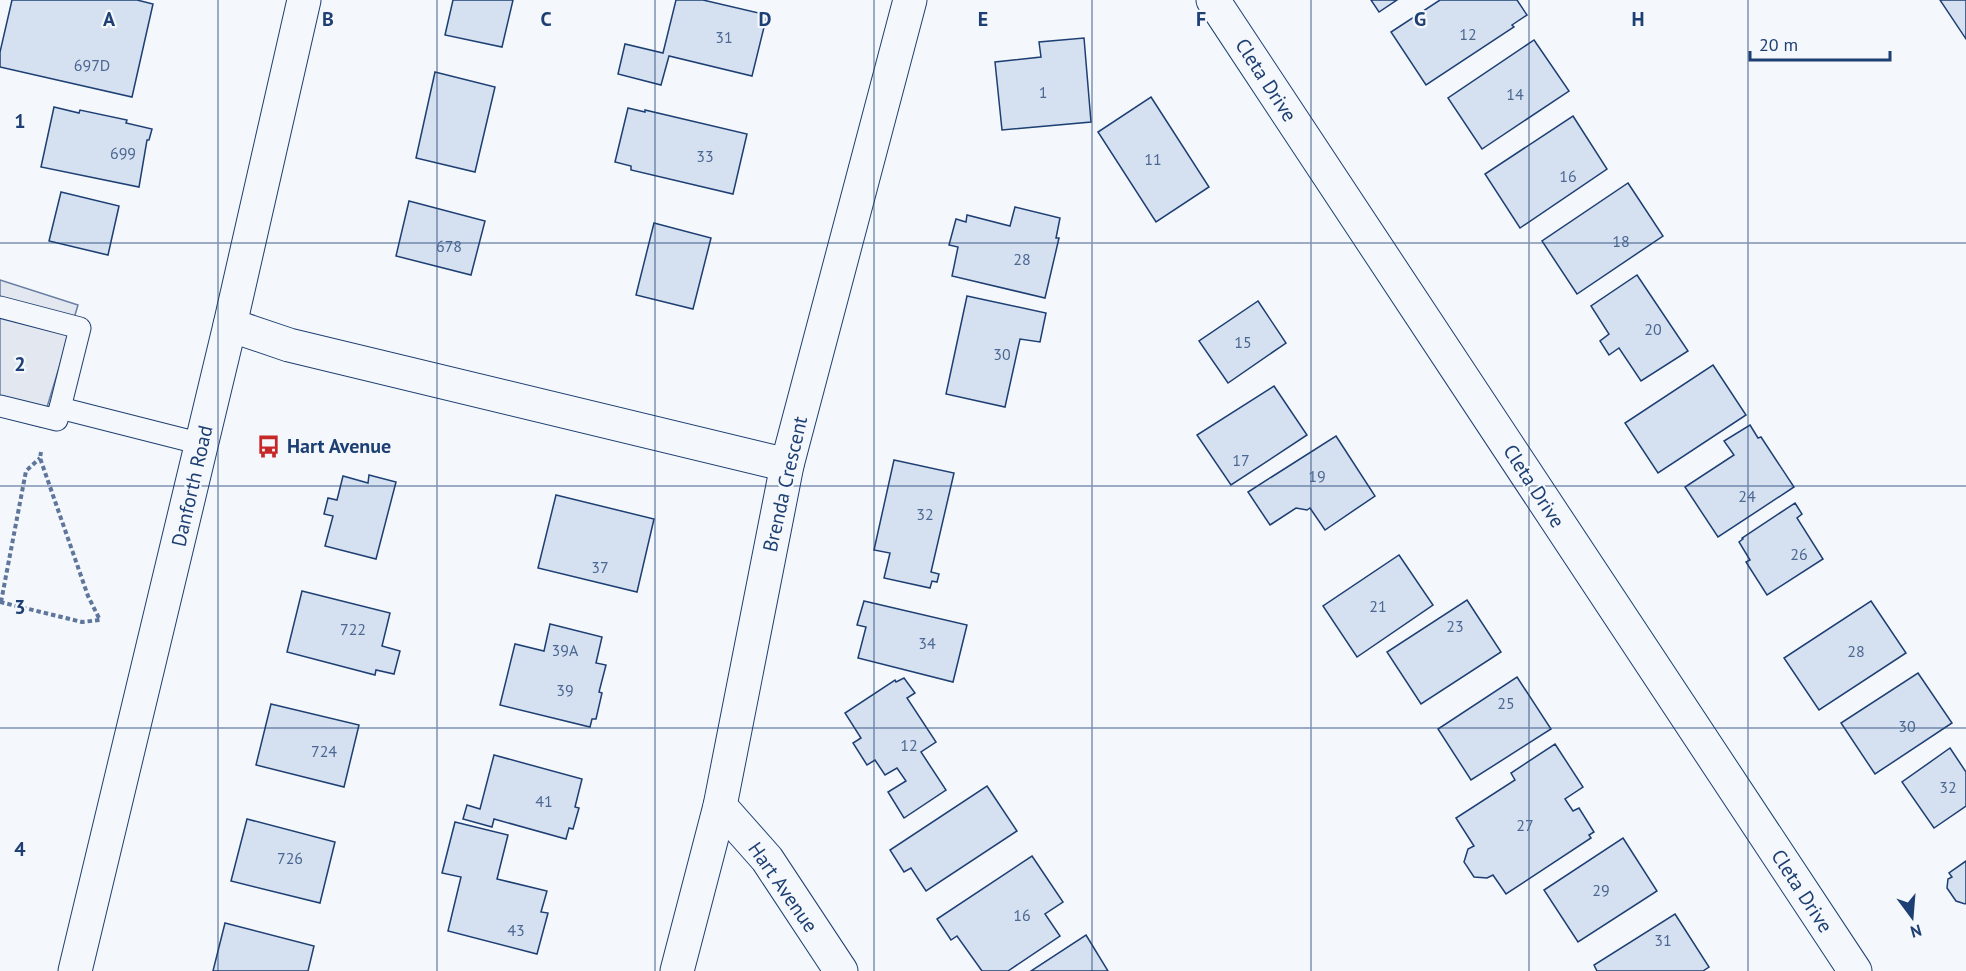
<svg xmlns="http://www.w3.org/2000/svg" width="1966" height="971" viewBox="0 0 1966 971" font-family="'PT Sans',sans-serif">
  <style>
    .parking { fill: #e3e8f0; stroke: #687fa3; stroke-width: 1.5 }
    .building { fill: #d5e0f0; stroke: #1d3f73; stroke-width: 1.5 }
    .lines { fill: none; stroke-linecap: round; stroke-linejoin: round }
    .lane-casing { stroke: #1d3f73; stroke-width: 23 }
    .street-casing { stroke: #1d3f73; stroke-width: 35 }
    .secondary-casing { stroke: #1d3f73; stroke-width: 35 }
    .path { stroke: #5e769c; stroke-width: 4; stroke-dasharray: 4.5 3; stroke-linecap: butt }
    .lane { stroke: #f4f7fb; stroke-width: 21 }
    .street { stroke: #f4f7fb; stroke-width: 33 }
    .secondary { stroke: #f4f7fb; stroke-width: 33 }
    .grid { fill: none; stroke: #1d3f73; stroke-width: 1.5; stroke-opacity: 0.55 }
    .labels { text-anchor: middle; stroke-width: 4.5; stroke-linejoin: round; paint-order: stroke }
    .number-label { font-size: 16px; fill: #4b6792 }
    .street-label { font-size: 20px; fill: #1d3f73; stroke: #f4f7fb }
    .poi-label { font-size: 20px; font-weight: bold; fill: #1d3f73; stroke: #f4f7fb; text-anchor: start }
    .grid-label { font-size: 20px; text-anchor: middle; font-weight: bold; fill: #1d3f73; stroke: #f4f7fb; stroke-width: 4.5; stroke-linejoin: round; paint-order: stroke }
  </style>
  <rect width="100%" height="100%" fill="#f4f7fb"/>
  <!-- parking -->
  <path class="parking" d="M0,280l78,25 -37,122 -41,-11z"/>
  <!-- building -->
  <g class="building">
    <path d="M12,0h125l16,4 -21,93 -132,-30v-15z"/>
    <path d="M453,0h60l-11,47 -57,-12z"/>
    <path d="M676,0h27l64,15 -15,61 -83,-20 -8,29 -43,-11 7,-30 38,9z"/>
    <path d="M1371,0h26l-18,12z"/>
    <path d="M1440,0h77l10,15 -15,10 2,2 -88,58 -35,-53z"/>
    <path d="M1940,0h26v39z"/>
    <path d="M1084,38l7,84 -89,8 -7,-68 46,-5 -2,-15z"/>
    <path d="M1534,40l35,51 -87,58 -34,-51z"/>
    <path d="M435,72l60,15 -20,85 -59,-14z"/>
    <path d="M1151,97l58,90 -53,35 -58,-90z"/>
    <path d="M54,107l25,6 1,-3 47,10 -1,3 26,6 -3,11h-2l-8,47 -98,-20z"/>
    <path d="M628,108l17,4v-2l102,24 -14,60 -102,-24v-4l-16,-4z"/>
    <path d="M1573,116l34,53 -87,59 -35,-54z"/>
    <path d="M1628,183l35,53 -86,58 -35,-53z"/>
    <path d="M61,192l58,14 -11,49 -59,-14z"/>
    <path d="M409,201l76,20 -14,54 -75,-19z"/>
    <path d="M1015,207l45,11 -4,20h3l-14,60 -93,-22 6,-29 -9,-2 7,-26 10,3 1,-7 43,11z"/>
    <path d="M654,223l57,15 -18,71 -57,-14z"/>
    <path d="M1637,275l51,76 -47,30 -22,-33 -10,7 -9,-14 9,-7 -18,-28z"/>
    <path d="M967,296l79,17 -6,29 -20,-3 -15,68 -59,-13z"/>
    <path d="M1258,301l28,42 -58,40 -29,-42z"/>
    <path d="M1713,365l33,50 -88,58 -33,-50z"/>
    <path d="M1274,386l33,49 -76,50 -34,-50z"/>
    <path d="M1750,425l8,13 3,-1 33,50 -76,50 -33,-50 49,-32 -10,-14z"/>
    <path d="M1336,436l39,60 -50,34 -15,-22 -3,2 -11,-2 -26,17 -22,-33z"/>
    <path d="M894,460l60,13 -23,99 8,2 -2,8 -5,-1 -2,7 -46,-10 6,-25 -16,-3z"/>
    <path d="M369,475l27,7 -20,77 -51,-13 8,-30 -9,-2 4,-16 9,2 6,-24 25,7z"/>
    <path d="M556,495l98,24 -17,73 -99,-24z"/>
    <path d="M1795,503l7,11 -5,4 26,41 -56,36 -21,-33 4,-2 -11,-18 4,-3 -1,-1z"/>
    <path d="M1399,555l34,50 -76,52 -34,-51z"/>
    <path d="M302,591l88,22 -8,33 18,5 -6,23 -18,-4 -1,5 -88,-23z"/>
    <path d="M1467,600l34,52 -80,52 -34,-52z"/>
    <path d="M864,601l103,24 -14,57 -95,-24 8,-31 -9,-2z"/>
    <path d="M1871,601l35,52 -87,57 -35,-52z"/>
    <path d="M550,624l52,13 -6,26 10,2 -7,27 3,1 -6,26h-4l-2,8 -90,-22 15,-61 29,7z"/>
    <path d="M1918,673l34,50 -77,51 -34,-51z"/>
    <path d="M1517,677l34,52 -80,51 -33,-51z"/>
    <path d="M904,678l11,15 -8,5 29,44 -15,10 25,38 -42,28 -16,-26 18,-11 -9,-13 -12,7 -10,-15 -8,5 -14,-22 8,-5 -16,-25 50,-33 1,2z"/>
    <path d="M271,704l88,21 -15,62 -88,-22z"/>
    <path d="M1555,744l28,43 -18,12 8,12 6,-3 15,24 -5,3 2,3 -85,56 -13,-19 -6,3 -13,-1 -10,-15 4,-13 6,-3 -18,-28 59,-38 -4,-7z"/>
    <path d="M1950,748l16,24v34l-32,22 -32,-46z"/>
    <path d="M494,755l88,24 -7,28 4,1 -6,21 -4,-1 -3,11 -72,-20 -2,8 -29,-8 4,-14 13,4z"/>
    <path d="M987,786l30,45 -91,60 -15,-23 -7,4 -14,-22z"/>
    <path d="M247,819l88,23 -15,61 -89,-22z"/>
    <path d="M455,822l53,13 -11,44 50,12 -6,21 7,1 -11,41 -89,-23 13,-54 -19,-4z"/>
    <path d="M1623,838l34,53 -79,51 -34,-52z"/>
    <path d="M1032,856l31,46 -18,12 15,22 -52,35h-26l-25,-35 -6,4 -14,-21z"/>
    <path d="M1966,861v42l-1,1 -9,-3 -9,-13 1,-9 4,-2 -3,-4z"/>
    <path d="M1675,914l34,53 -6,4h-106l-3,-6z"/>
    <path d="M225,923l89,23 -6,25h-95z"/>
    <path d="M1086,935l22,36h-77z"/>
  </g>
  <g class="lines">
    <defs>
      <g id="lane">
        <path d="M0,307l80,21 -23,92 -57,-14"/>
        <path d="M60,408l142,36"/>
      </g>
      <g id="street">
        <path d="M1213,0l642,971"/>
        <path d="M230,325l59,20 498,120"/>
        <path d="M720,806l47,53 74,112"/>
        <path d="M677,971l43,-165 67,-341 123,-465"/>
      </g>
      <path id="secondary" d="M75,971l155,-646 74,-325"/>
    </defs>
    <!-- lane casing -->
    <use href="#lane" class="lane-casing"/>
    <!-- street casing -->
    <use href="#street" class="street-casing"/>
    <!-- secondary casing -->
    <use href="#secondary" class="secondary-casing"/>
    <!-- path -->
    <g class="path">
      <path d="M0,602l82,20 18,-2 -12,-24 -48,-138 1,-6"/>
      <path d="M1,602l25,-131 14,-13"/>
    </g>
    <!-- lane -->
    <use href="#lane" class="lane"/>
    <!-- street -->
    <use href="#street" class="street"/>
    <!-- secondary -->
    <use href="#secondary" class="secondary"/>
  </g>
  <!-- grid -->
  <path class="grid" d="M218,0v971M437,0v971M655,0v971M874,0v971M1092,0v971M1311,0v971M1529,0v971M1748,0v971M0,243h1966M0,486h1966M0,728h1966"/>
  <!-- icons -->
  <defs>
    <symbol id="bus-bare" viewBox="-9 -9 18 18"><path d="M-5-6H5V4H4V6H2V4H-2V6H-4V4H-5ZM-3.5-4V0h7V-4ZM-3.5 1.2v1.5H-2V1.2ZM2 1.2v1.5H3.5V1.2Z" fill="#c62828" stroke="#f4f7fb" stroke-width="2.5" paint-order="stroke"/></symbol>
  </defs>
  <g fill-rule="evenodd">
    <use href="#bus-bare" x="252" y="430" width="33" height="33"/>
  </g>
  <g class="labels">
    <!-- number labels -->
    <g class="number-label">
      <text x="1468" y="40">12</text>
      <text x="724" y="43">31</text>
      <text x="92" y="71">697D</text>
      <text x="1043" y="98">1</text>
      <text x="1515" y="100">14</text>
      <text x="123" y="159">699</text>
      <text x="705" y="162">33</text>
      <text x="1153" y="165">11</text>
      <text x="1568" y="182">16</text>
      <text x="1621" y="247">18</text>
      <text x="449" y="252">678</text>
      <text x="1022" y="265">28</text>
      <text x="1653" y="335">20</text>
      <text x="1243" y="348">15</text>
      <text x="1002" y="360">30</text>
      <text x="1241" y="466">17</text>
      <text x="1317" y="482">19</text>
      <text x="1747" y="502">24</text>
      <text x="925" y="520">32</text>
      <text x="1799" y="560">26</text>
      <text x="600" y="573">37</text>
      <text x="1378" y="612">21</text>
      <text x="1455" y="632">23</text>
      <text x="353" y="635">722</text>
      <text x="927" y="649">34</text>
      <text x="565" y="656">39A</text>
      <text x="1856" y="657">28</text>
      <text x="565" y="696">39</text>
      <text x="1506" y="709">25</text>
      <text x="1907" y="732">30</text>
      <text x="909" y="751">12</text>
      <text x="324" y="757">724</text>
      <text x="1948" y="793">32</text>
      <text x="544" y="807">41</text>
      <text x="1525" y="831">27</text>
      <text x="290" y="864">726</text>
      <text x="1601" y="896">29</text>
      <text x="1022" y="921">16</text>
      <text x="516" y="936">43</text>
      <text x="1663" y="946">31</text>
    </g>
    <!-- street labels -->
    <g class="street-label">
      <text transform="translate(1266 80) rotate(57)" y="7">Cleta Drive</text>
      <text transform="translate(785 484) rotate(-77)" y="7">Brenda Crescent</text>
      <text transform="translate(192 486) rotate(-77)" y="7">Danforth Road</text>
      <text transform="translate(1534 486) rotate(57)" y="7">Cleta Drive</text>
      <text transform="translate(783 887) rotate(55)" y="7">Hart Avenue</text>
      <text transform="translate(1802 891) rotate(57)" y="7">Cleta Drive</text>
    </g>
    <!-- poi labels -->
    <g class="poi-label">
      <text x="287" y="453">Hart Avenue</text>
    </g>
  </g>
  <g class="grid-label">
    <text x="109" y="26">A</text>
    <text x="328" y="26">B</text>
    <text x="546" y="26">C</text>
    <text x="765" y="26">D</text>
    <text x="983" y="26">E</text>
    <text x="1201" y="26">F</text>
    <text x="1420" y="26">G</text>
    <text x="1638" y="26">H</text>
    <text x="20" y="128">1</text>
    <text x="20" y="371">2</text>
    <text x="20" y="614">3</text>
    <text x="20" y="856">4</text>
  </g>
  <!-- north arrow -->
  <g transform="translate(1912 917) rotate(164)" stroke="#f4f7fb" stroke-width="4.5" paint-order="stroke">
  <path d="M0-4.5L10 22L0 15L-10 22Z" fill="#1d3f73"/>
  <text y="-9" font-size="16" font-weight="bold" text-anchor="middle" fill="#1d3f73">N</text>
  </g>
  <!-- scale -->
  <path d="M1750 51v9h140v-9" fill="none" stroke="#1d3f73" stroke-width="3"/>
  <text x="1759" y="51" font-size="18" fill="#1d3f73" stroke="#f4f7fb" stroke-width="4.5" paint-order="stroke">20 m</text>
</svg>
